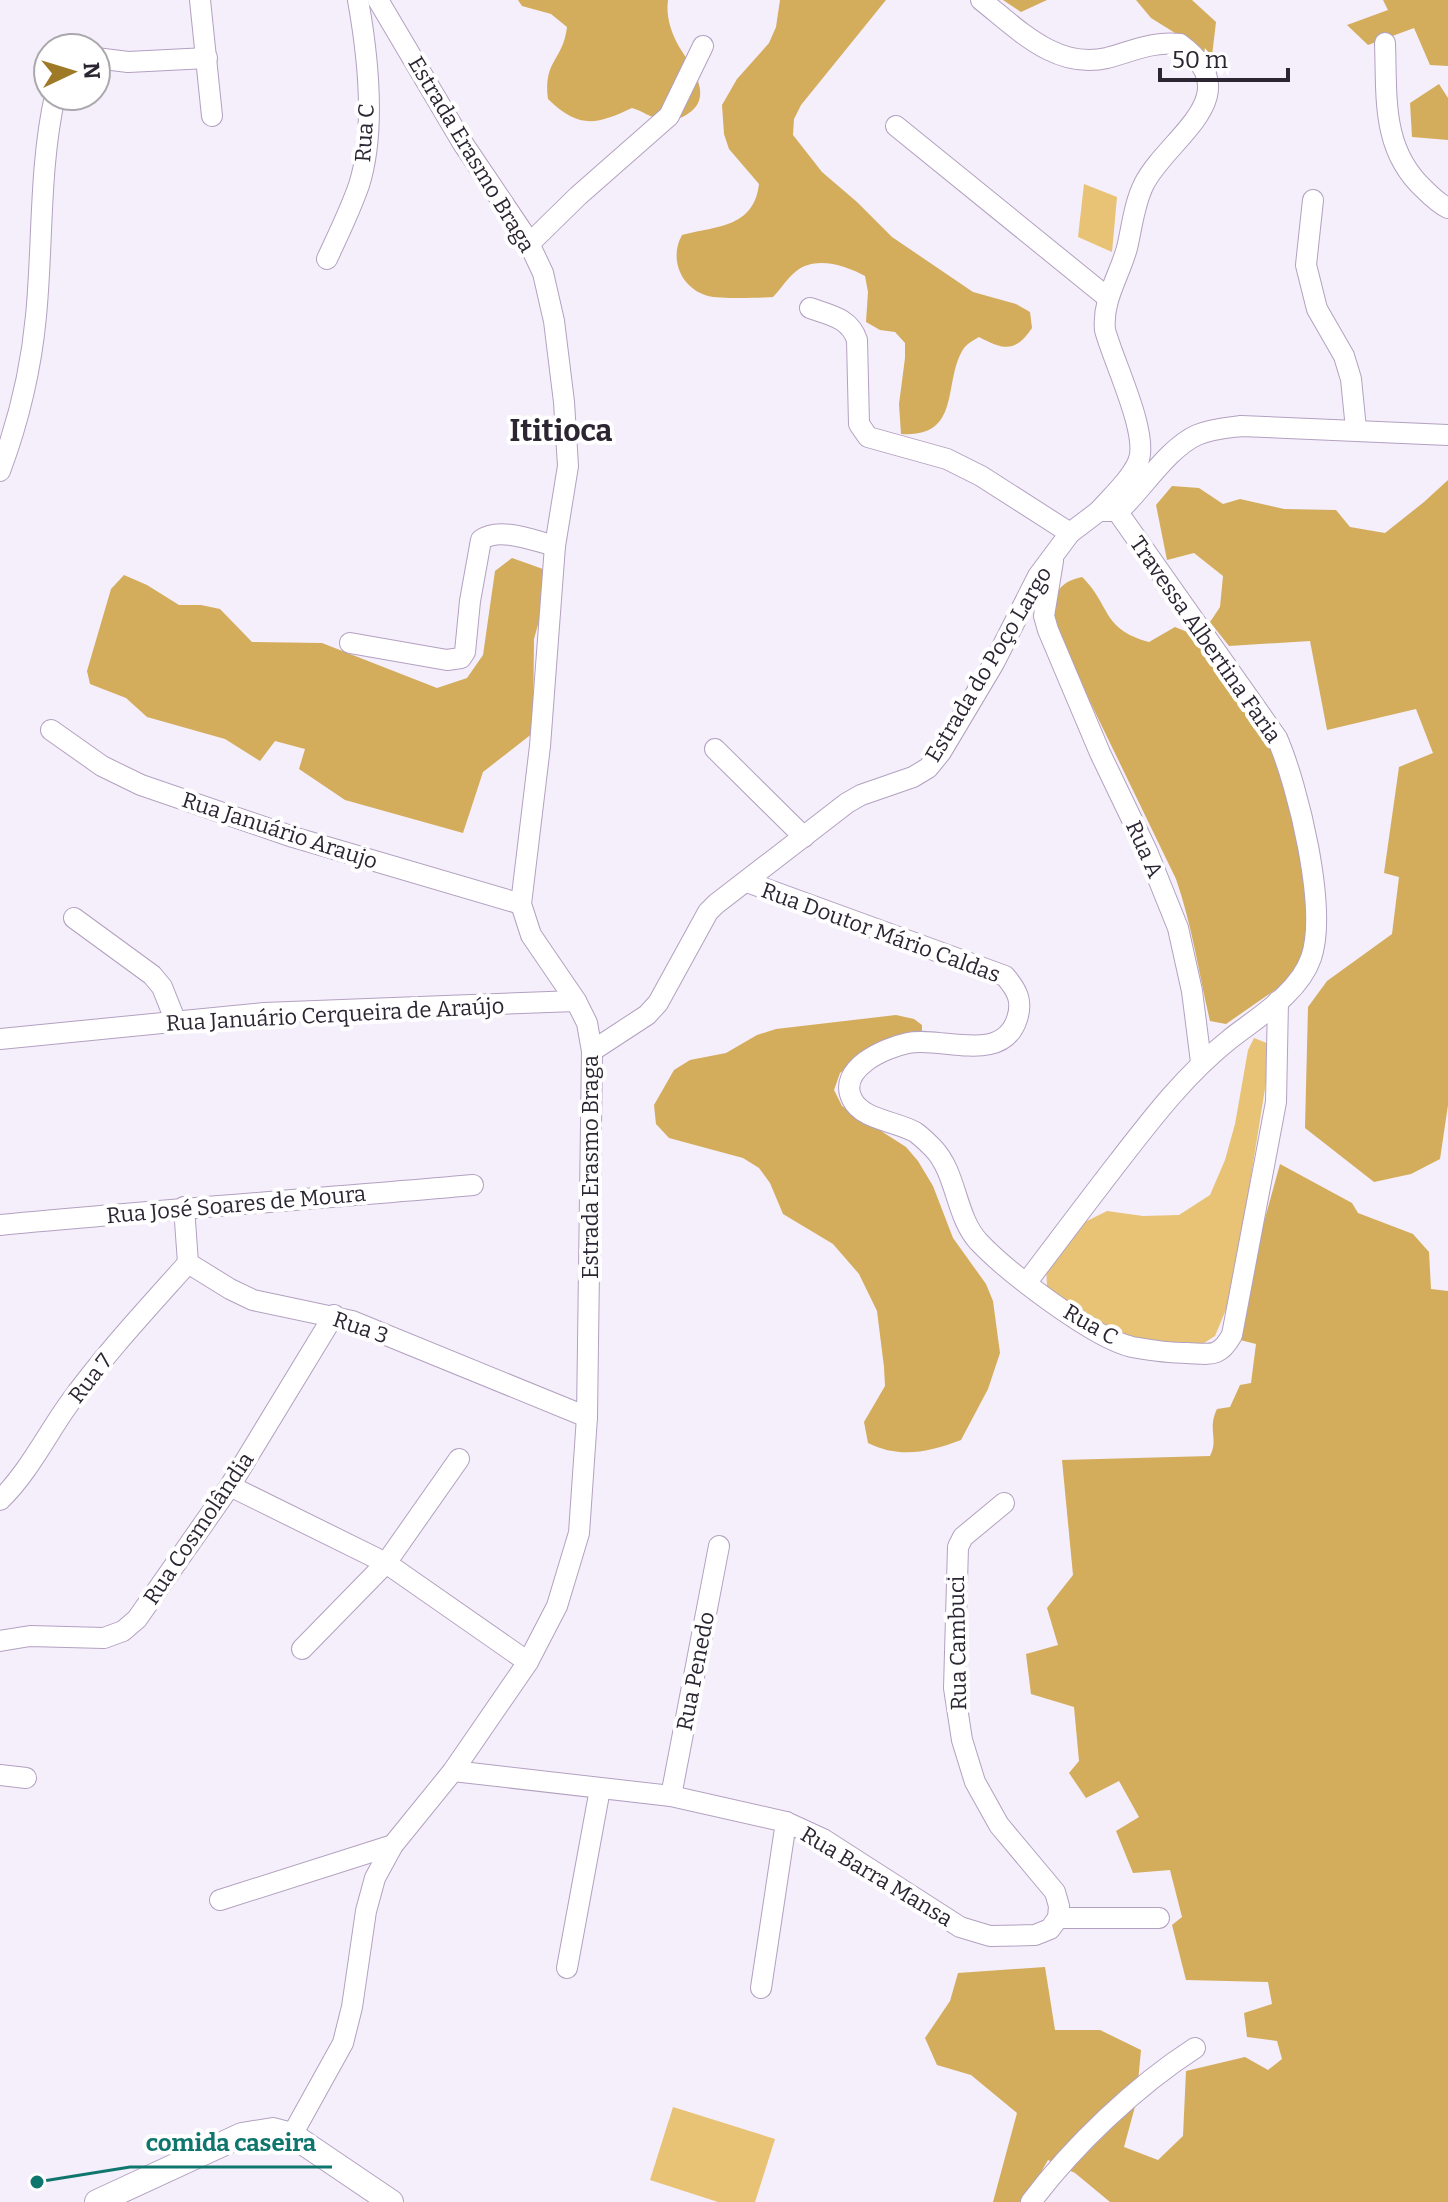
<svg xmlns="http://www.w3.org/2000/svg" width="1448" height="2202" viewBox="0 0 1448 2202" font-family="Bitter,serif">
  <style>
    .green { fill: #e8c375 }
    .forest { fill: #d3ad5b }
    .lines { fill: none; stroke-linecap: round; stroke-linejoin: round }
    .minor-casing { stroke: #b3a1c0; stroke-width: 22 }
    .tertiary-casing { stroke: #b3a1c0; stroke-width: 26 }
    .minor { stroke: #fff; stroke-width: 20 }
    .tertiary { stroke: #fff; stroke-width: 24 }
    .labels { text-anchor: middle; stroke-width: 8; stroke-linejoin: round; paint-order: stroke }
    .street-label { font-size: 22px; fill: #2c2532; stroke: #fff }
    .district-label { font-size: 30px; font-weight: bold; fill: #2c2532; stroke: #fff }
    .leader { fill: none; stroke: #0f766e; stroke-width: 3 }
    .callout-dot { fill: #0f766e; stroke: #fff; stroke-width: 3 }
    .callout-label { font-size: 24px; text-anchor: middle; font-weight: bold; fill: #0f766e; stroke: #fff; stroke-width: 8; stroke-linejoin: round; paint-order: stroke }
  </style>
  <rect width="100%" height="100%" fill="#f5eefb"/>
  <!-- green -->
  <g class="green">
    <path d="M1084,184l33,13 -5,55 -34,-15z"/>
    <path d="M1254,1038l18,7 -40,250 -17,41 -22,14 -38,2 -95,-47 -13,-19 -1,-20 27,-38 34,-17 36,5 36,-1 31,-20 15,-35 10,-36 13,-74z"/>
    <path d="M673,2107l102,32 -20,63h-37l-68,-22z"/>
  </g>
  <!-- forest -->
  <g class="forest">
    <path d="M518,0h150c-2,15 2,29 9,43 11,20 41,54 9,72 -7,4 -16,7 -25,5 -9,-2 -19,-9 -29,-12 -36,17 -53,21 -84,-9 -5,-39 15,-38 19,-72l-16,-13 -29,-8z"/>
    <path d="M780,0h106l-85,105 -7,14 -1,16 29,37 35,30 35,35 81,55 43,12 14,8 2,16c-17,25 -28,22 -53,9 -5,3 -11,6 -15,11 -22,33 -1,90 -63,86l-2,-30 6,-46v-15l-10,-11 -15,-2 -14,-8 2,-30 -3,-16c-21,-11 -51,-21 -71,-3 -8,7 -14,17 -21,24 -13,1 -54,2 -65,-1 -28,-8 -39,-38 -26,-61 34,-9 72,-7 77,-51l-30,-35 -5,-15 -2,-29 15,-26 32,-36 7,-16z"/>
    <path d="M1003,0h44l-26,12z"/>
    <path d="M1136,0h56l24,22 -4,34 -61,-38z"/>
    <path d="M1383,0h65v66l-18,-1 -16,-37 -46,17 -21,-20 41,-15z"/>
    <path d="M1439,84l9,14v42l-36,-3 -2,-34z"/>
    <path d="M1448,480v625l-8,54 -29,15 -37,8 -69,-54 3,-121 19,-26 65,-47 7,-57 -15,-4 15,-106 34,-14 -17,-44 -89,21 -17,-89 -81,5 -19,-24 10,-15 3,-31 -29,-23 -27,7 -11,-55 16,-19 27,2 24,16 17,-5 44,10 52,1 14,17 35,6 39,-31z"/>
    <path d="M512,558l31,11 6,16 -15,54 -1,94 -50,39 -20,61 -118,-33 -46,-31 6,-20 -30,-8 -15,20 -35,-22 -78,-22 -21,-19 -36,-14 -3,-13 24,-82 13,-14 23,10 32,20h22l19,4 32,33 70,1 115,45 30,-10 16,-23 12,-84z"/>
    <path d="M1082,577c29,28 19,52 67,65l26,-15 15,6 63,77 30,68 20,72 5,77 -7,37 -13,17 -62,43 -16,-3c-11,-47 -18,-96 -34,-142l-114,-235c-8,-28 -19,-59 20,-67z"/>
    <path d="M896,1015l18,4 8,6v8l-67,28 -15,12 -6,17 8,16 64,41 12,14 15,25 20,52 33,46 7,17 7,52 -12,36 -27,51c-32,12 -61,19 -93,3l-4,-21 21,-36 -1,-19 -7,-56 -18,-37 -26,-30 -50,-30 -13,-31 -11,-15 -16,-10 -74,-20 -13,-14 -2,-19 20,-35 16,-10 36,-7 31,-18 19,-6z"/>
    <path d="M1280,1164l72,39 6,10 55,21 16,18 2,37 17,2v911h-338l-35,-29 -27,-13 -24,42h-31l24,-89 -46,-38 -34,-10 -12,-27 25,-37 8,-28 87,-6 10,63h45l41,20 -5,53 -12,44 34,13 25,-24 3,-65 59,-14 23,13 14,-11 -5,-18 -30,-4 -3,-24 28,-9 -4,-22 -82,-2 -14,-55 10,-8 -12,-47 -37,3 -17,-42 23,-14 -20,-36 -33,17 -17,-25 10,-12 -5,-54 -43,-13 -5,-40 32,-9 -11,-37 26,-33 -11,-115 148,-4c9,-17 -3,-26 7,-47l13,-2 10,-22 11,-2 5,-39 -24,-6z"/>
  </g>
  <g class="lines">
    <defs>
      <g id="minor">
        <path d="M200,0l12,116"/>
        <path d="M981,0c37,29 75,70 126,58 26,-7 46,-17 73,-14 71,52 -12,93 -36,140 -10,20 -12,43 -17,64 -8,29 -25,52 -22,82 8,31 45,105 33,132 -8,18 -26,34 -39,49"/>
        <path d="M1385,43c2,54 -4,106 39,146 7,7 15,15 24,19"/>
        <path d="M96,58l32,4 79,-4"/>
        <path d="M896,126l212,172"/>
        <path d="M1313,200l-7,65 11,44 27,47 7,23 5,50"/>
        <path d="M529,244l49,-48 91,-80 34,-70"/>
        <path d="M327,259c11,-24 23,-48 32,-74 17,-54 9,-129 -1,-185"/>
        <path d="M810,308c20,7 40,10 47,32l2,84 9,13 79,22 34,17 89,57"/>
        <path d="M0,471c19,-51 31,-101 36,-155 7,-72 3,-149 19,-220"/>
        <path d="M1053,561l-9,55 4,14 52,123 47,98 31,77 14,63 9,71"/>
        <path d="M350,643l97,17 14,-2 4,-6 5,-51 11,-61c18,-14 54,1 74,6"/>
        <path d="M51,730l51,36 39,19 152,52 228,67"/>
        <path d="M715,749l89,88"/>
        <path d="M747,882l258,94c12,14 18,25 12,43 -15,46 -75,17 -109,24 -24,5 -71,26 -56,56 10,21 44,22 63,33 6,4 13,11 18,16 24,25 22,67 45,93 28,30 115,97 154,106 17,3 37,6 55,6 24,1 32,5 45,-18l44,-233 2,-101"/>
        <path d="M74,918l78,57 10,12 14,35"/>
        <path d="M0,1039l264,-26 312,-12"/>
        <path d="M592,1051l55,-36 11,-12 50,-91 8,-8 131,-101 14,-8 52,-18 15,-9 13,-16 53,-89 44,-87 32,-43 29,-22h18l7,-5c21,-21 46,-59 73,-71 14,-6 29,-7 44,-9l207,9"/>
        <path d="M184,1207l4,56 42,26 23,11 99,21 235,96"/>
        <path d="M0,1225c157,-15 315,-26 473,-40"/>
        <path d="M1027,1282c31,-41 61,-81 92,-121 34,-44 67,-87 111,-122 28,-22 69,-46 81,-81 17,-49 -13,-172 -34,-220l-160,-227"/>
        <path d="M230,1486l156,77 142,99"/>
        <path d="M0,1500c28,-27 46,-64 68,-95 36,-50 79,-96 120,-142"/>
        <path d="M0,1641l30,-5 74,2 19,-7 14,-12 93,-133 104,-171"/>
        <path d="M302,1649l84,-86 73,-104"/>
        <path d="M453,1771l218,25 115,26 37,17 137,88 30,9 45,-1 15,-6 8,-11 1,-12 -4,-14 -56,-67 -24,-43 -13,-42 -8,-52 4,-141 5,-10 41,-34"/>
        <path d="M0,1775l26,3"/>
        <path d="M671,1796l48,-250"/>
        <path d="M220,1900l173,-55"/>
        <path d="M1058,1918h101"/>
        <path d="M567,1968l33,-179"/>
        <path d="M761,1988l25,-166"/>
        <path d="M292,2135l51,-92 9,-36 14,-96 9,-33 18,-33 60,-74 75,-109 29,-56 22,-73 8,-116 5,-366 -5,-28 -11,-22 -45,-66 -10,-31 19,-158 15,-200 13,-80 -4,-64 -10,-81 -11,-48 -17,-36 -64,-95 -84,-142"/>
        <path d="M1031,2202c42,-56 105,-116 164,-154"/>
      </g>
      <path id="tertiary" d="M97,2202l145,-67 31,-5 19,5 99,67"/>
    </defs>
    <!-- minor casing -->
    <use href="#minor" class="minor-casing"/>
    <!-- tertiary casing -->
    <use href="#tertiary" class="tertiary-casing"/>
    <!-- minor -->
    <use href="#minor" class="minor"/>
    <!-- tertiary -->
    <use href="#tertiary" class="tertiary"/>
  </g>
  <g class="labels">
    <!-- street labels -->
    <g class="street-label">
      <text transform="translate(364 133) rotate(-86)" y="8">Rua C</text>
      <text transform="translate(472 154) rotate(59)" y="8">Estrada Erasmo Braga</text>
      <text transform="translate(1206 639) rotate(55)" y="8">Travessa Albertina Faria</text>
      <text transform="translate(988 664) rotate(-59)" y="8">Estrada do Poço Largo</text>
      <text transform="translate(280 830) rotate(18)" y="8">Rua Januário Araujo</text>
      <text transform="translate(1145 849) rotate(66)" y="8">Rua A</text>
      <text transform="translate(881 932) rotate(20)" y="8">Rua Doutor Mário Caldas</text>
      <text transform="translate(335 1014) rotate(-3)" y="8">Rua Januário Cerqueira de Araújo</text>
      <text transform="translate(590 1167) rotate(-90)" y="8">Estrada Erasmo Braga</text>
      <text transform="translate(236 1204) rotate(-5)" y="8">Rua José Soares de Moura</text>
      <text transform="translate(1091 1324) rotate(30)" y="8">Rua C</text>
      <text transform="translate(361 1327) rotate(19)" y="8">Rua 3</text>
      <text transform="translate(90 1378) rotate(-52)" y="8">Rua 7</text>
      <text transform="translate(198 1528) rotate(-56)" y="8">Rua Cosmolândia</text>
      <text transform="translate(957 1643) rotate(-91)" y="8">Rua Cambuci</text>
      <text transform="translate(695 1671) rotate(-79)" y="8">Rua Penedo</text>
      <text transform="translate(877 1876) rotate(31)" y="8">Rua Barra Mansa</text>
    </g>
    <!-- district labels -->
    <g class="district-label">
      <text x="561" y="441">Ititioca</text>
    </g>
  </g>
  <!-- callouts -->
  <path class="leader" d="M37 2182L130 2167H332"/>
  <circle class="callout-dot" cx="37" cy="2182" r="8"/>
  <g class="callout-label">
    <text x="231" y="2151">comida caseira</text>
  </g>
  <!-- north arrow -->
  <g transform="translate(72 72) rotate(86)"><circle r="38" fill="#ffffff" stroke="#aba8ad" stroke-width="2"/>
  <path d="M0-6L14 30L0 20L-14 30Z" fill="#9e7a26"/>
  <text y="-12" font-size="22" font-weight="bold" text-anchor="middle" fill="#2c2532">N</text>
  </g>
  <!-- scale -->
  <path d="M1160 68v12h128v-12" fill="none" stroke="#2c2532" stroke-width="4"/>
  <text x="1172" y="68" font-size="24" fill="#2c2532" stroke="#ffffff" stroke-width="6" paint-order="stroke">50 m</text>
</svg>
